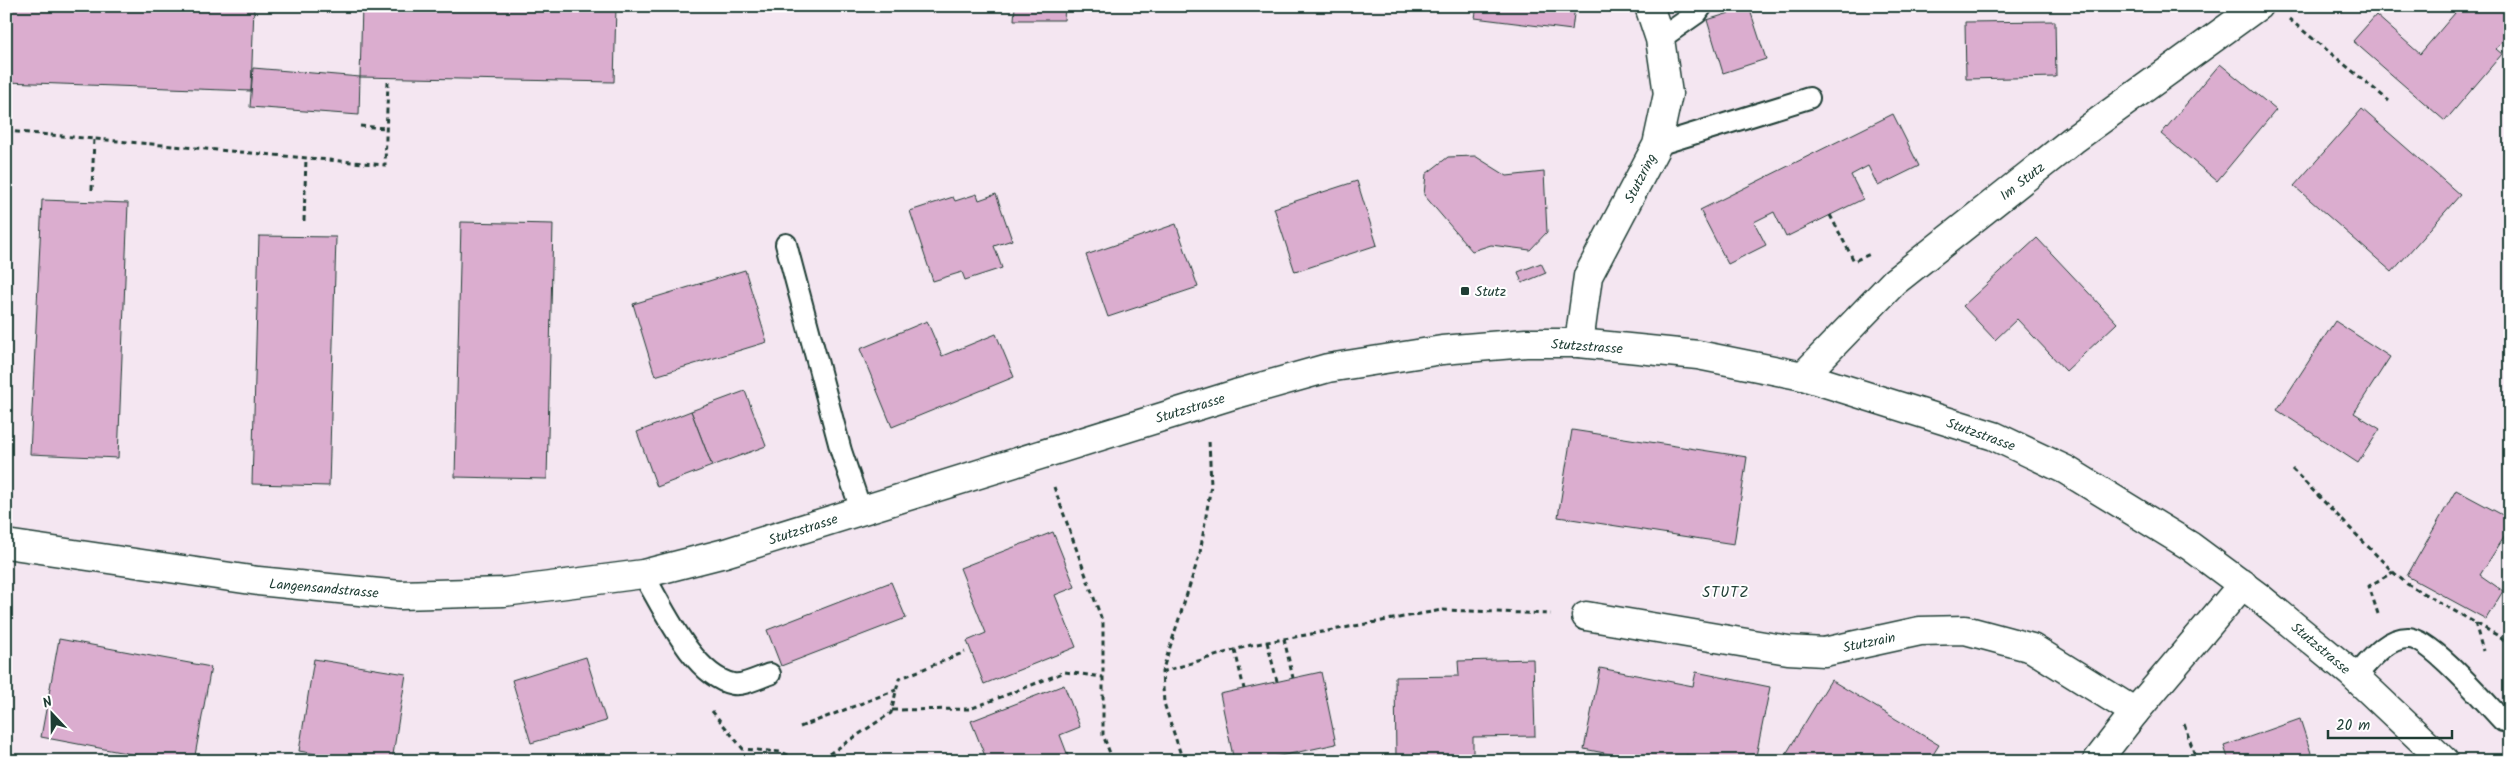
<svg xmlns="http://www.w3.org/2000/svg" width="2516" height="767" viewBox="0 0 2516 767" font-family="Kalam,sans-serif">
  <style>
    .building { fill: #dbadcf; stroke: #1f3d34 }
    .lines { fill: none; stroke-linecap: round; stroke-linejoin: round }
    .service-casing { stroke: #1f3d34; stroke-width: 24 }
    .minor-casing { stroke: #1f3d34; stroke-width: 31 }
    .tertiary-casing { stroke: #1f3d34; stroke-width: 31 }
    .path { stroke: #1f3d34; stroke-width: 3; stroke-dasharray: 5 4; stroke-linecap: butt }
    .service { stroke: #fff; stroke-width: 20 }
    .minor { stroke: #fff; stroke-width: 28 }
    .tertiary { stroke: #fff; stroke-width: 28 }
    .poi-dot { fill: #1f3d34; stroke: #fff; stroke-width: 2 }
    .labels { text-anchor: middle; stroke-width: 4; stroke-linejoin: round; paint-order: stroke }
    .street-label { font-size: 14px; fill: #1f3d34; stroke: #fff }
    .poi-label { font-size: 14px; fill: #1f3d34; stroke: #fff; text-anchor: start }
    .neighbourhood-label { font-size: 15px; letter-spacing: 1px; fill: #1f3d34; stroke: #fff }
  </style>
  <rect width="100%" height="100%" fill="#f4e6f1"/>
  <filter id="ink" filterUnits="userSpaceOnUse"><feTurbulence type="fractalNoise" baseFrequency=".02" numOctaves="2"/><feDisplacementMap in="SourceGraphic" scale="10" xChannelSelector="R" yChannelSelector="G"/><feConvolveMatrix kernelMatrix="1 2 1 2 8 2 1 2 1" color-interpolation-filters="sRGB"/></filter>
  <g filter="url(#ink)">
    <!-- building -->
    <g class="building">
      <path d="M6,6h248l-3,85 -245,-9z"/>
      <path d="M362,6h254l-2,76 -254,-5z"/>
      <path d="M1015,6h50l-1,14h-50z"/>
      <path d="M1477,6h98l-3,24 -97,-12z"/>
      <path d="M2461,6h37l12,11v15l-14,17 6,5 -57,67 -92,-80 23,-26 44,39z"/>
      <path d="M1749,7l17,52 -43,14 -16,-53z"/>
      <path d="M2055,21l1,56 -90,2 -1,-57z"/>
      <path d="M2220,64l56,46 -59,71 -56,-47z"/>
      <path d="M253,68l107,9 -1,38 -109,-8z"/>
      <path d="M2362,109l98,86 -68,77 -98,-86z"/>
      <path d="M1893,114l26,52 -41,20 -10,-20 -17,9 12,24 -77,38 -12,-25 -20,10 12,23 -38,19 -28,-54z"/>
      <path d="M1475,156l32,20 37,-4 3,60 -17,18 -39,-5 -19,6 -48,-56 2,-21 22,-17z"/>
      <path d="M1357,181l20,64 -82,27 -21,-64z"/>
      <path d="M977,194l2,6 17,-6 16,46 -18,6 8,22 -37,12 -3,-8 -29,9 -23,-70 43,-14 2,4z"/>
      <path d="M42,200l86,3 -10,255 -88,-4z"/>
      <path d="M461,222l92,2 -6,255 -92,-2z"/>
      <path d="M1176,224l22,63 -90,30 -22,-62z"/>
      <path d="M259,236l77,1 -7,249 -77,-2z"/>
      <path d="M2037,238l80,85 -51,48 -49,-52 -22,21 -32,-34z"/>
      <path d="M1541,263l5,10 -24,10 -4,-11z"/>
      <path d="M745,270l22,72 -112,34 -22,-72z"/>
      <path d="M927,321l15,35 54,-22 18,43 -122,50 -32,-78z"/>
      <path d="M2335,321l55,36 -36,56 26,16 -22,34 -81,-53z"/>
      <path d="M745,391l21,55 -54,20 -21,-55z"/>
      <path d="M691,411l21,55 -55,21 -20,-55z"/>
      <path d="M1572,430l175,27 -13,87 -176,-27z"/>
      <path d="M2456,490l54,29v9l-30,47 23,16 -17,28 -79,-43z"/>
      <path d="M1053,532l22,55 -20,8 21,52 -92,37 -17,-43 19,-8 -26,-65z"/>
      <path d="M891,582l15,36 -125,48 -14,-36z"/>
      <path d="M59,639l152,28 -17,94h-26l-127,-24z"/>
      <path d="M586,657l20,64 -75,22 -19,-63z"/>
      <path d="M314,659l92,15 -14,87h-35l-58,-10z"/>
      <path d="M1533,659l2,77 -62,1v21l-77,1 -1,-82 64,-1 -1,-15z"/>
      <path d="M1600,668l93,18 3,-14 74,15 -15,74h-38l-31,-6 -1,6h-40l-61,-12z"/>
      <path d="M1321,672l15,72 -79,17h-23l-14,-67z"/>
      <path d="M1831,680l108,65 -10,16h-133l-10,-7z"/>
      <path d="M1064,685l16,42 -20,8 10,26h-83l-16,-40z"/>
      <path d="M2300,719l12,37 -12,5h-71l-5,-15z"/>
    </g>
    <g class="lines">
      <defs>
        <g id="service">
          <path d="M1660,39l37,-26 5,-7"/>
          <path d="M1657,145l152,-47"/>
          <path d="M786,244l55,207 20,59"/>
          <path d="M643,574c20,33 50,102 90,110 10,2 27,-7 37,-10"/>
          <path d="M2355,677c14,-15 31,-40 54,-39 22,1 77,65 94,83l7,-6"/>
        </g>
        <g id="minor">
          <path d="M1579,343l9,-67 69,-131 11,-51 -8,-55 -11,-33"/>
          <path d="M1803,376l91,-94 179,-142 185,-134"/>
          <path d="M1586,616l202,34 36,2 96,-21 45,-1 67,18 103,64"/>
          <path d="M2097,761l38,-49 108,-128"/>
        </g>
        <path id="tertiary" d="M6,544l252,37 142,14 104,-3 139,-18 82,-21 511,-159 92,-26 114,-18 84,-7h53l119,12 105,21 191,60 72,34 124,76 70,52 91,75 93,88"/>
      </defs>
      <!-- service casing -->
      <use href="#service" class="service-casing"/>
      <!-- minor casing -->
      <use href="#minor" class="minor-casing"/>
      <!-- tertiary casing -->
      <use href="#tertiary" class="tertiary-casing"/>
      <!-- path -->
      <g class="path">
        <path d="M2289,19l100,82"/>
        <path d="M360,126l26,2"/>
        <path d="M6,131l379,34 3,-83"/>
        <path d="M92,190l2,-52"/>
        <path d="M1830,215l24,46 16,-7"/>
        <path d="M304,221l2,-63"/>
        <path d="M2292,469l101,103 14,12 95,54 8,8"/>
        <path d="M1054,487l49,136v112l10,26"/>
        <path d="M2378,614l-9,-28 24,-14"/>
        <path d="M2475,623l8,28"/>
        <path d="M1284,639l9,39"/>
        <path d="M1267,642l10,39"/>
        <path d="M1235,650l9,39"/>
        <path d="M1162,672l89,-27 191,-35 109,4"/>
        <path d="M892,710l78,-1 95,-37 38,5"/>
        <path d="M712,711l31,38 38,3 20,9"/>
        <path d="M2184,724l13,37"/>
        <path d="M800,727l96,-37"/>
        <path d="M823,761l6,-7 62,-41 8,-34 66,-27"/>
        <path d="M1183,761l-19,-58 -2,-31 38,-119 11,-68 -2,-45"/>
      </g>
      <!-- service -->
      <use href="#service" class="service"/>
      <!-- minor -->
      <use href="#minor" class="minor"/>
      <!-- tertiary -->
      <use href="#tertiary" class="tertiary"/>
    </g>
  </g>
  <!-- markers -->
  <rect class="poi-dot" x="1460" y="286" width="10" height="10" rx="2.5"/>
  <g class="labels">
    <!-- street labels -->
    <g class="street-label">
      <text transform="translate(1640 178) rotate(-63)" y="5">Stutzring</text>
      <text transform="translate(2022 181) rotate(-38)" y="5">Im Stutz</text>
      <text transform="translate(1587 346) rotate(4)" y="5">Stutzstrasse</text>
      <text transform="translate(1190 408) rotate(-17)" y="5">Stutzstrasse</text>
      <text transform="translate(1981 434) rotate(20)" y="5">Stutzstrasse</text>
      <text transform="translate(803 529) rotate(-18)" y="5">Stutzstrasse</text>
      <text transform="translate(324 588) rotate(5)" y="5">Langensandstrasse</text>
      <text transform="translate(1869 642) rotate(-12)" y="5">Stutzrain</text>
      <text transform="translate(2321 648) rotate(40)" y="5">Stutzstrasse</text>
    </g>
    <!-- poi labels -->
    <g class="poi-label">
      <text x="1475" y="296">Stutz</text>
    </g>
    <!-- neighbourhood labels -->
    <g class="neighbourhood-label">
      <text x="1726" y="597">STUTZ</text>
    </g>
  </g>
  <!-- margin -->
  <rect width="2516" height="767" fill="none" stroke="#fff" stroke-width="25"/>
  <rect x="12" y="12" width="2491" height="742" fill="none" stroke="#1f3d34" stroke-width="2" filter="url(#ink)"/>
  <!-- north arrow -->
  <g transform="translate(52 714) rotate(338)" stroke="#ffffff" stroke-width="4" paint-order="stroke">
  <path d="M0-4L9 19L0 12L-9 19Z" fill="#1f3d34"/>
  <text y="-8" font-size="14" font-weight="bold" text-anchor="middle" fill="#1f3d34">N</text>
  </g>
  <!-- scale -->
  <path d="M2328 730v8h124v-8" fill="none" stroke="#1f3d34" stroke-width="2.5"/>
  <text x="2336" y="730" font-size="15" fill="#1f3d34" stroke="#ffffff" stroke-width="4" paint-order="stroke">20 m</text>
</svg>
